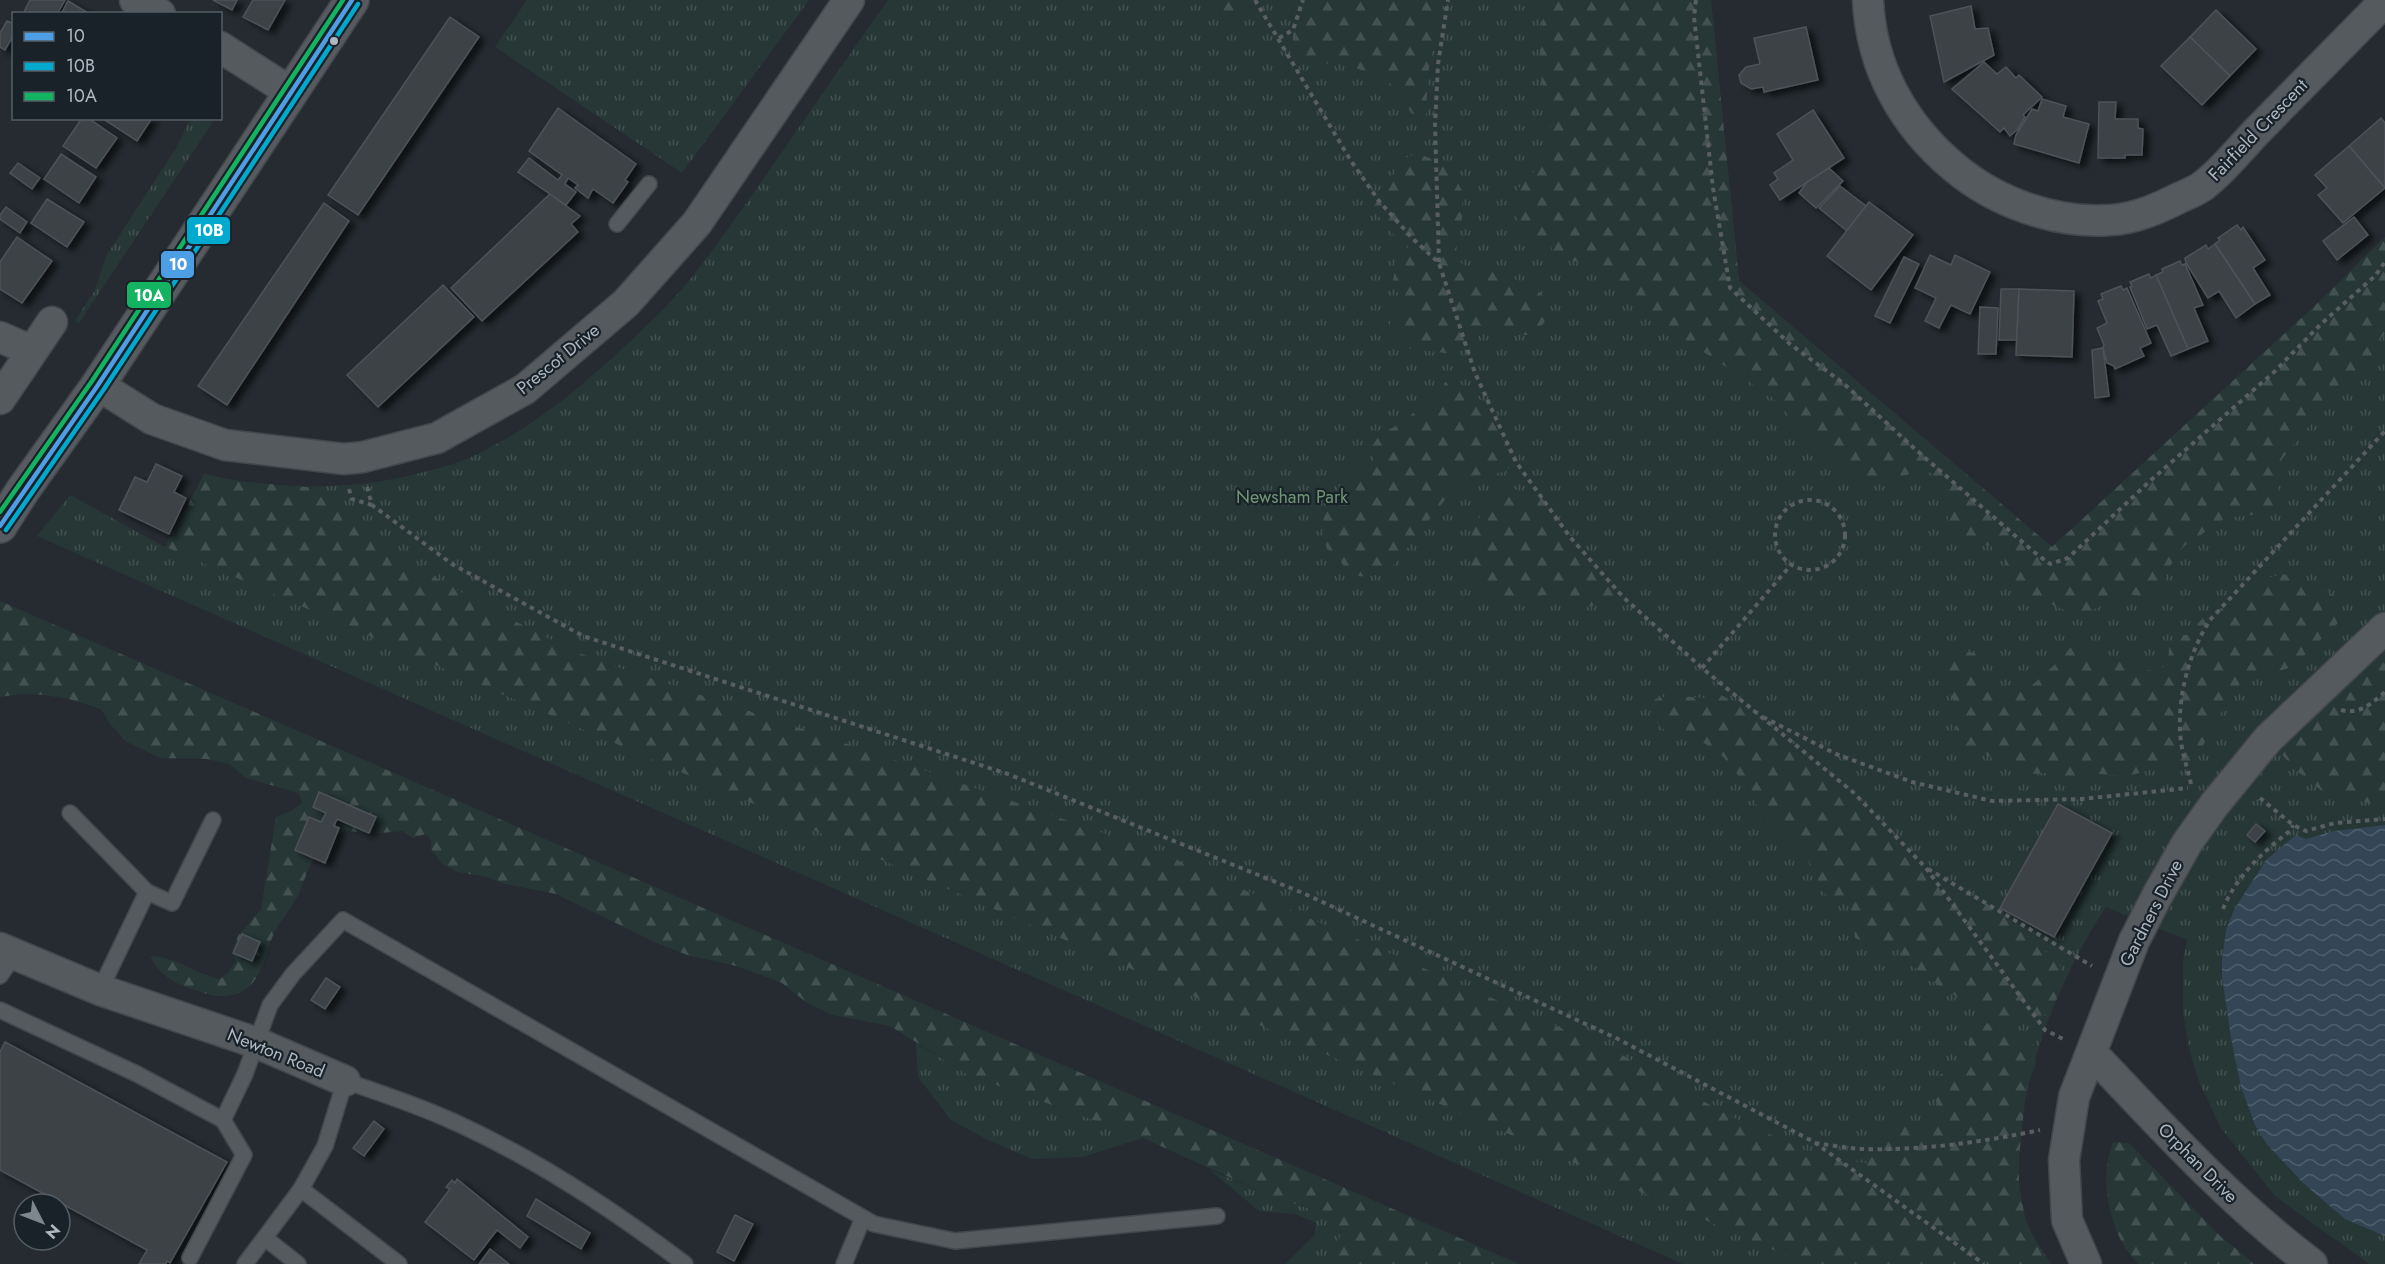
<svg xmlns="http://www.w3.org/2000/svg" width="2385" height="1264" viewBox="0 0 2385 1264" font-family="Jost,sans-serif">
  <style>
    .grass { fill: url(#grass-tufts) }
    .forest { fill: url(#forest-firs) }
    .water { fill: url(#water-waves) }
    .building { fill: #3d4247; stroke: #4d5258; stroke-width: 1.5; filter: url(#shadow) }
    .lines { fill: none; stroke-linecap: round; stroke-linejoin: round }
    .service-casing { stroke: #43474b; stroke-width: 18 }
    .minor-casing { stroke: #43474b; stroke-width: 33 }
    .primary-casing { stroke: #42484d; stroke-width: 36 }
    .path { stroke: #585e62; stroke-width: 4; stroke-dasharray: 4.5 4.5; stroke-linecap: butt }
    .service { stroke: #555a5e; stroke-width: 15 }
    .minor { stroke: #555a5e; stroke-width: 30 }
    .primary { stroke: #575b60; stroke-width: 33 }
    .bus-1-casing { stroke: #1a2229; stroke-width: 9 }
    .bus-2-casing { stroke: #1a2229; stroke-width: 9 }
    .bus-3-casing { stroke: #1a2229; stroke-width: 9 }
    .bus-1 { stroke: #4d9ee5; stroke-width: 4.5 }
    .bus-2 { stroke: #00a9ce; stroke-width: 4.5 }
    .bus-3 { stroke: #13b361; stroke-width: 4.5 }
    .bus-dot { fill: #aeb8c2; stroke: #1a2229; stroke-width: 2 }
    .labels { text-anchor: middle; stroke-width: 4.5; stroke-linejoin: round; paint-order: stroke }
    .street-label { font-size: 18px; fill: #aeb8c2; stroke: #1a2229 }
    .park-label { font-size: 18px; fill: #709674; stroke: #1a2229 }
    .line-badge { stroke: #1a2229; stroke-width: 2 }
    .badge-label { font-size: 16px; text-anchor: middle; font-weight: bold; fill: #fff }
  </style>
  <defs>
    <pattern id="grass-tufts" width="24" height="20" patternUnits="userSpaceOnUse" patternTransform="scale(1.5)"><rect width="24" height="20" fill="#263736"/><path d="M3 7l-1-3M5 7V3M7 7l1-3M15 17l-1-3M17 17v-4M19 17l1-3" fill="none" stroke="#435251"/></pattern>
    <pattern id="forest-firs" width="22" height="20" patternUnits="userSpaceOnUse" patternTransform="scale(1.5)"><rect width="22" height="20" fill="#263736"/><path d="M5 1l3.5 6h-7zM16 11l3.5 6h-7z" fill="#435251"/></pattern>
    <pattern id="water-waves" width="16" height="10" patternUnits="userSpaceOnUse" patternTransform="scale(1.5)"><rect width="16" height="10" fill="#344656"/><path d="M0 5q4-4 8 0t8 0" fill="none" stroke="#4f5f6d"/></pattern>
    <filter id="shadow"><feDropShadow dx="6" dy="4" stdDeviation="3" flood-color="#0009"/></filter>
  </defs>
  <rect width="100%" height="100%" fill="#252b30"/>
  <!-- grass -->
  <g class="grass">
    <path d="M527,0h282l-127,173 -187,-126z"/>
    <path d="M888,0h823l28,281 313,266 269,-247 64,-63v1027h-16l-94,-68 -54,-68 -21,-44 -10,-31 -7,-40v-52l4,-21 -81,-33c-53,80 -108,217 -80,313 4,15 17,31 25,44h-368l-1646,-728 33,-41 95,52 39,-73c73,17 147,17 220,-2 11,-3 24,-6 35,-10 62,-25 114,-68 163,-113 21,-20 42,-39 61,-61 37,-45 70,-95 104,-143 33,-48 67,-97 101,-145z"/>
    <path d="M191,118l24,1 -136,204 -4,-2 20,-31 11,-34 70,-108z"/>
    <path d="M916,1043l53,32 174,63 -61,19 -50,2 -46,-20 -35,-19 -33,-43z"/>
    <path d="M1210,1170l54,23 57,20 20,17 -6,34h-50l29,-28 2,-13 -21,-9 -36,-3z"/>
  </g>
  <!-- forest -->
  <g class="forest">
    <path d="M1194,0h59l-14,14 -24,3z"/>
    <path d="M1303,0h137c-9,40 -13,78 -14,119l-15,-6 -13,-24 -19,-13 -44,-15 -19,6c-34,-18 -23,-37 -13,-67z"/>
    <path d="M1548,0h163l28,281 313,266 269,-247 64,-63v96l-5,6 -9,26 -50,46 -39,48 -4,22 1,19 -11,13 -43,5 -42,29 -17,25 -1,16 -3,7 -9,4 -30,-6 -16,6 -9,9 -21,7 -29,-12 -18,2c-16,-13 -22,-28 -25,-48l-14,-11 -21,-5 -22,-16v-35l-14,-15 -12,-6 -26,10h-40l-28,-21 -56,-61 -123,-81 -59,-54 -19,-1 -19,-11 -4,-15 -12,3c-12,-9 -25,-19 -22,-36 2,-24 33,-33 36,-56 4,-22 -4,-43 -8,-64 -4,-21 -2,-63 6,-82z"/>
    <path d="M1417,153l32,13 13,25v27l-7,39 13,12h16l51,17 15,20 -6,17 -12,12h-13l-31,-11 -9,10 -3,9 -24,11 -44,-6 -18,-21v-12l11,-2 1,-16 -10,-11 5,-27 11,-12 -3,-7c-18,-7 -23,-17 -31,-34l29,-47z"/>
    <path d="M1453,379c14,7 22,20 37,26l26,57 -12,10 -42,6 -73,93c-18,7 -43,11 -49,-13l-13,-9 -5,-16 2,-20 17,-8 10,-33 23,-10 -2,-16 8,-11 26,-15 12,-12 18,-6 8,-9v-10z"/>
    <path d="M204,474l30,7 84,7 24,22 81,61 114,62 56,26 305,102 262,92 460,201 106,60 97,45 44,4 3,-23 36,-14h24l11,-14 -7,-15v-18l34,-24 2,-23 16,-9 45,13 5,27 -10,28 -7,66v29l7,37 23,41h-243l-1640,-717z"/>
    <path d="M1503,486l38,11 82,100 -36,10 -25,-9 -17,-3 -43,7 -21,-10 -15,-42c9,-25 17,-46 37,-64z"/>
    <path d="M2283,574l27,10 29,14 -2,26 -45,43 -21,6 -21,-1 -19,23 -36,65 -33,6 -26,8 -17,2 -27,-3 -16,12 -7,-2 -7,-12c-19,3 -43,6 -60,-5 -14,-10 -15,-14 -33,-17l-13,-15c2,-23 -1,-36 -14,-54l2,-17 21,-12 13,3c8,31 19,35 50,35l35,-32 7,-9 17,-3c15,16 21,17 43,13l13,10 12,4 13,-8 1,-16 6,-13h12l16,-17 35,-19 21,-19z"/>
    <path d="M0,601l1519,663h-184l6,-34 -20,-17 -57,-20 -121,-55 -174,-63 -79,-49 -57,-11 -26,-12 -25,-20 -46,-17 -49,-11 -28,-11 -103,-50 -51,-10 -18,-7 -29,-5 -16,-8 -11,-15v-9l-5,-6 -13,4 -11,-7 -33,3 -25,-4c-12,9 -24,18 -32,32 -6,10 -9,23 -14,34 -7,12 -16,23 -23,35 -9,18 -11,44 -28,57 -18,12 -33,9 -52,2 -22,-7 -35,-14 -45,-34 24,0 46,18 70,23l9,-7 7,-11 -3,-11 5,-14 23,-27 15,-92 17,-7 9,-7 -3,-10 -53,-15 -17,-14 -22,-5 -47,-1 -33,-16 -17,-18 -9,-15 -32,-10 -25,-4 -24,-1 -20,3z"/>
    <path d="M2366,646l19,18v142l-58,-11 -31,-25 -28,-31z"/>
    <path d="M1671,695l31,3 19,-3 35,19 98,79 72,75 68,40 49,41 17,17 1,21 -11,25 -20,10 -45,-8 -50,-31 -33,-25 -4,-12 -9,-5 -13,5 -21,-8 -5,-33 -16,-5 -17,-12c-4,-14 -9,-36 -21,-46 -8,-6 -19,-10 -26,-19 -35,-44 -37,-82 -103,-90l-17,-19 5,-15z"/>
    <path d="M2113,1142l16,1 91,93 35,28h-117c-4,-6 -11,-12 -14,-18 -17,-31 -24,-71 -11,-104z"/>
  </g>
  <!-- water -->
  <path class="water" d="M2385,825v411l-40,-17 -42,-36 -37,-40 -11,-18 -14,-38 -10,-49 -9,-62v-16l4,-30 9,-22 31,-48 30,-25 10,4 28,-8z"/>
  <!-- building -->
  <g class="building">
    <path d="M30,0h35l-8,14h-34z"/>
    <path d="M213,0h24l-5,10z"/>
    <path d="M253,0h32l-17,30 -25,-13z"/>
    <path d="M68,1l22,13h-29z"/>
    <path d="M1971,6l4,23 13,-1 6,27 -50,27 -14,-66z"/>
    <path d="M2216,10l40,39 -26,27 -40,-39z"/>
    <path d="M450,17l29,20 -121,178 -30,-20z"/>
    <path d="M7,21l7,3v10l-9,16 -5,-3v-14z"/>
    <path d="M1806,27l12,53 -54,12 -1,-5 -12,2 -10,-6 -2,-8 7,-8 14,-3 -6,-26z"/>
    <path d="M2190,37l40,39 -28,29 -41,-39z"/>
    <path d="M1984,62l13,12 9,-7 10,11 3,-3 23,22 -19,18 2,2 -7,12 -8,7 -6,-8 -4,4 -48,-43z"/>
    <path d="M2042,99l24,7 -3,11 26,7 -10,39 -65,-19 2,-9 16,-26 6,2z"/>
    <path d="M2099,102h17l-1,17h23v9l5,1 -1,26h-17v3h-27z"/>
    <path d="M558,108l78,56 -11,16 3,2 -15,21 -20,-14 -5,9 -13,-10 3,-3 -10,-7 -3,6 11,8 -10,13 -48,-33 11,-14 29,22 4,-5 -33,-24z"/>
    <path d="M1813,110l31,48 -64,42 -10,-15 8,-6 -4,-6 19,-13 -16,-26z"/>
    <path d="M82,118h6l29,20 -21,30 -33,-22z"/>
    <path d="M102,118h50l-15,23z"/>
    <path d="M2381,118l4,5v65l-36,-42z"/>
    <path d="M2349,146l36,42 -42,35 -25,-28 9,-7 -12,-13z"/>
    <path d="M61,154l35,23 -17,26 -35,-24z"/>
    <path d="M18,163l22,15 -8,11 -22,-16z"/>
    <path d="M1829,168l14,13 -27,27 -17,-15 8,-11z"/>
    <path d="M1840,186l26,20 -19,25 -28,-23z"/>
    <path d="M550,194l30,22 -9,8 7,8 -96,89 -31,-33z"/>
    <path d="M47,199l37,23 -17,25 -36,-24z"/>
    <path d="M1869,202l44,33 -42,55 -44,-34z"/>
    <path d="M324,203l25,18 -122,184 -29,-19z"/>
    <path d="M6,207l21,15 -7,11 -20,-14v-4z"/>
    <path d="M2354,217l14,18 -31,25 -14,-19z"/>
    <path d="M2237,225l4,5 2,-3 22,33 -12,8 17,27 -15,9 -40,-60 5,-4 -2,-2z"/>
    <path d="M17,237l35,24 -30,42 -22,-14v-27z"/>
    <path d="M2215,244l40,60 -19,14 -17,-27 -11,7 -22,-35 -1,-5 21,-13 2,4z"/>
    <path d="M1930,255l21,10 4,-10 35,17 -20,42 -19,-9 -12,23 -14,-7 11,-23 -21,-10z"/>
    <path d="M1904,257l15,7 -29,59 -15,-7z"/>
    <path d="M2180,261l2,4 3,-1 18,41 -9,3 14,33 -20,8 -32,-74 7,-3 -1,-3z"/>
    <path d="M2149,274l2,4 5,-3 32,74 -17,7 -14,-31 -10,4 -17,-42 2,-1 -2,-4z"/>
    <path d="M443,285l31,32 -96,90 -31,-32z"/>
    <path d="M2121,286l2,4 4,-2 24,55 -11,5 4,8 -29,13 -1,-3 -7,-3 -4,-15 1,-3 -7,-17 10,-5 -9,-22 5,-2 -2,-5z"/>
    <path d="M2001,289h18l-2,51h-18z"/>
    <path d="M2019,289l55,2 -2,66 -56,-2z"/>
    <path d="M1980,307l18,1 -2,46h-18z"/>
    <path d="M2103,348l6,48 -14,2 -3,-48z"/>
    <path d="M156,464l26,12 -8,16 12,6 -17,36 -50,-24 16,-33 12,5z"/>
    <path d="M319,792l57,25 -7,16 -32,-14 -3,7 5,2 -14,35 -30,-13 14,-33 12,5 5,-9 -13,-6z"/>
    <path d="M2058,804l54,29 -58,104 -54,-29z"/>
    <path d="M2256,824l9,7 -10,11 -8,-7z"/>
    <path d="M242,934l18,8 -8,19 -19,-8z"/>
    <path d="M326,978l14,9 -15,22 -14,-9z"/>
    <path d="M5,1042l222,120 -57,101 -3,-2 -1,3h-27l8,-14 -147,-80v-118z"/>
    <path d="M374,1121l10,8 -20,27 -11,-8z"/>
    <path d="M457,1179l71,58 -8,11 -23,-18 -23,30 -49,-38 25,-33 -4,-2 6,-7 3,3z"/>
    <path d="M536,1199l54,34 -9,16 -54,-33z"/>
    <path d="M735,1215l18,9 -19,37 -17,-9z"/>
    <path d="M490,1249l19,15h-30z"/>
  </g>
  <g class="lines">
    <defs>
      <g id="service">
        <path d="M617,224l32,-40"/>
        <path d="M70,813l77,79 -47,98"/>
        <path d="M147,892l25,11 41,-83"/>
        <path d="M0,976l15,-22"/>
        <path d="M0,1010l137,64 86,46 22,-46 25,-69 23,-31 50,-54 531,304 81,17 262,-25"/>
        <path d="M301,1189l98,75"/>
        <path d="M265,1238l33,26"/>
        <path d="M190,1258l54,-103 -21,-35"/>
        <path d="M245,1264l56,-75 24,-43 20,-65c35,12 72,24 107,40 83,37 160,88 233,143"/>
        <path d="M844,1264l19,-46"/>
      </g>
      <g id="minor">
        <path d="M135,0l25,14"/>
        <path d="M1868,0c3,67 35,125 87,168 42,35 101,56 156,52 24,-1 48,-12 68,-22 8,-4 18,-7 25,-13 21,-16 38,-39 57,-58 41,-42 83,-84 124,-126"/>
        <path d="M220,47l72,46"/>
        <path d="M0,337l32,14"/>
        <path d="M98,385l54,34 73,26 119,14 19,-2 74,-19 88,-49 101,-86 71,-80 152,-223"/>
        <path d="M0,399l52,-77"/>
        <path d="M0,948l100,42 157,53 88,38"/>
        <path d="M2092,1053c70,74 139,150 220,211"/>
        <path d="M2086,1264l-19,-44 -3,-60 10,-63 60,-156 23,-45 30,-53 27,-38 54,-66 117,-111"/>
      </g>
      <path id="primary" d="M0,526l23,-36 75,-105 254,-385"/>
    </defs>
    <!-- service casing -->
    <use href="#service" class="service-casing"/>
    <!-- minor casing -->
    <use href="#minor" class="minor-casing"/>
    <!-- primary casing -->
    <use href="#primary" class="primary-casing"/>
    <!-- path -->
    <g class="path">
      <path d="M1255,0l96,161 28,40 33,37 27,25 36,110 41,89 54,75 53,60 79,71 152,125 72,75 119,162 18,9"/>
      <path d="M1696,0l-2,17 19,171 17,100 60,56 53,39 73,67 118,102 16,12 18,-6 82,-77 123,-108 49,-50 53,-47 10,-14"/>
      <path d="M1279,38l14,-8 10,-30"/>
      <path d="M1439,262l-4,-137 3,-61 10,-64"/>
      <path d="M367,487l5,18 80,59 131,72 425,138 295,119 315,146 196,103 170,122"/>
      <path d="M349,489l3,10 20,6"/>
      <circle cx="1810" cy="535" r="35"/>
      <path d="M1702,668l89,-103"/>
      <path d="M2341,710c19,5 31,-7 44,-18"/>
      <path d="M1763,717l73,37 76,28 80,19 90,-2 106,-11"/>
      <path d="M2191,784c-3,-14 -8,-28 -10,-42 -5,-41 7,-88 29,-122l175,-189"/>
      <path d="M2260,798l33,27 13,6 29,-8 50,-4"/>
      <path d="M1928,869l164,97"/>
      <path d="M2223,909c14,-34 40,-57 68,-79l2,-5"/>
      <path d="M1815,1143c15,2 31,5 46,6 57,2 123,-7 179,-19"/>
    </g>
    <!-- service -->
    <use href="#service" class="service"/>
    <!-- minor -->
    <use href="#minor" class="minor"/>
    <!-- primary -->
    <use href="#primary" class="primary"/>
    <defs>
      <path id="bus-1" d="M0,526l98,-141 254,-385"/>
      <path id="bus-2" d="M6,530l98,-141 254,-385"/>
      <path id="bus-3" d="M0,512l92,-131 251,-381"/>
    </defs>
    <!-- bus-1 casing -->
    <use href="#bus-1" class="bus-1-casing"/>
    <!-- bus-2 casing -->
    <use href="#bus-2" class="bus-2-casing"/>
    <!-- bus-3 casing -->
    <use href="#bus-3" class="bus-3-casing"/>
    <!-- bus-1 -->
    <use href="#bus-1" class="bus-1"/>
    <!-- bus-2 -->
    <use href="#bus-2" class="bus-2"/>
    <!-- bus-3 -->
    <use href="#bus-3" class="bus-3"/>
  </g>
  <!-- markers -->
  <circle class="bus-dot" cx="334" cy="41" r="5"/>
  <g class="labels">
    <!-- street labels -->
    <g class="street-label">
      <text transform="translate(2258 130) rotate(-46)" y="6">Fairfield Crescent</text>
      <text transform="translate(558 359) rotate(-39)" y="6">Prescot Drive</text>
      <text transform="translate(2151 913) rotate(-63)" y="6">Gardners Drive</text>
      <text transform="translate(276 1053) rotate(22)" y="6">Newton Road</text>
      <text transform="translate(2198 1163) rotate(45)" y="6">Orphan Drive</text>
    </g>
    <!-- park labels -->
    <g class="park-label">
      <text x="1292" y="503">Newsham Park</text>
    </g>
  </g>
  <g class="line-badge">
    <rect x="186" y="216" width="45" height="29" rx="6" fill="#00a9ce"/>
    <rect x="160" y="250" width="35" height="29" rx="6" fill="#4d9ee5"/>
    <rect x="126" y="281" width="46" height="28" rx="6" fill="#13b361"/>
  </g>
  <g class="badge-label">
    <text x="209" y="236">10B</text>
    <text x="178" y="270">10</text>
    <text x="149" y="301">10A</text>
  </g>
  <!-- legend -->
  <rect x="12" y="12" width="210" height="108" fill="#1a2229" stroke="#555e66" stroke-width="1.5"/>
  <rect x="24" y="32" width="30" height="9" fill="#4d9ee5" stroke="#555e66" stroke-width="1.5"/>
  <text x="66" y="42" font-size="18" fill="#aeb8c2">10</text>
  <rect x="24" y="62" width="30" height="9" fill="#00a9ce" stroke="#555e66" stroke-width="1.5"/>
  <text x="66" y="72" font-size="18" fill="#aeb8c2">10B</text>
  <rect x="24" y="92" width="30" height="9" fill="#13b361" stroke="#555e66" stroke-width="1.5"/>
  <text x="66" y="102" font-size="18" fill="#aeb8c2">10A</text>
  <!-- north arrow -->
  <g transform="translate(42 1222) rotate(132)"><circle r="28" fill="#1a2229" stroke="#555e66" stroke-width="1.5"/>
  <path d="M0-4.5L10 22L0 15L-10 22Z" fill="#7e878f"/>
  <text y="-9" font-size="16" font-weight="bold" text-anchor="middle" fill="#aeb8c2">N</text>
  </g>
</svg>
